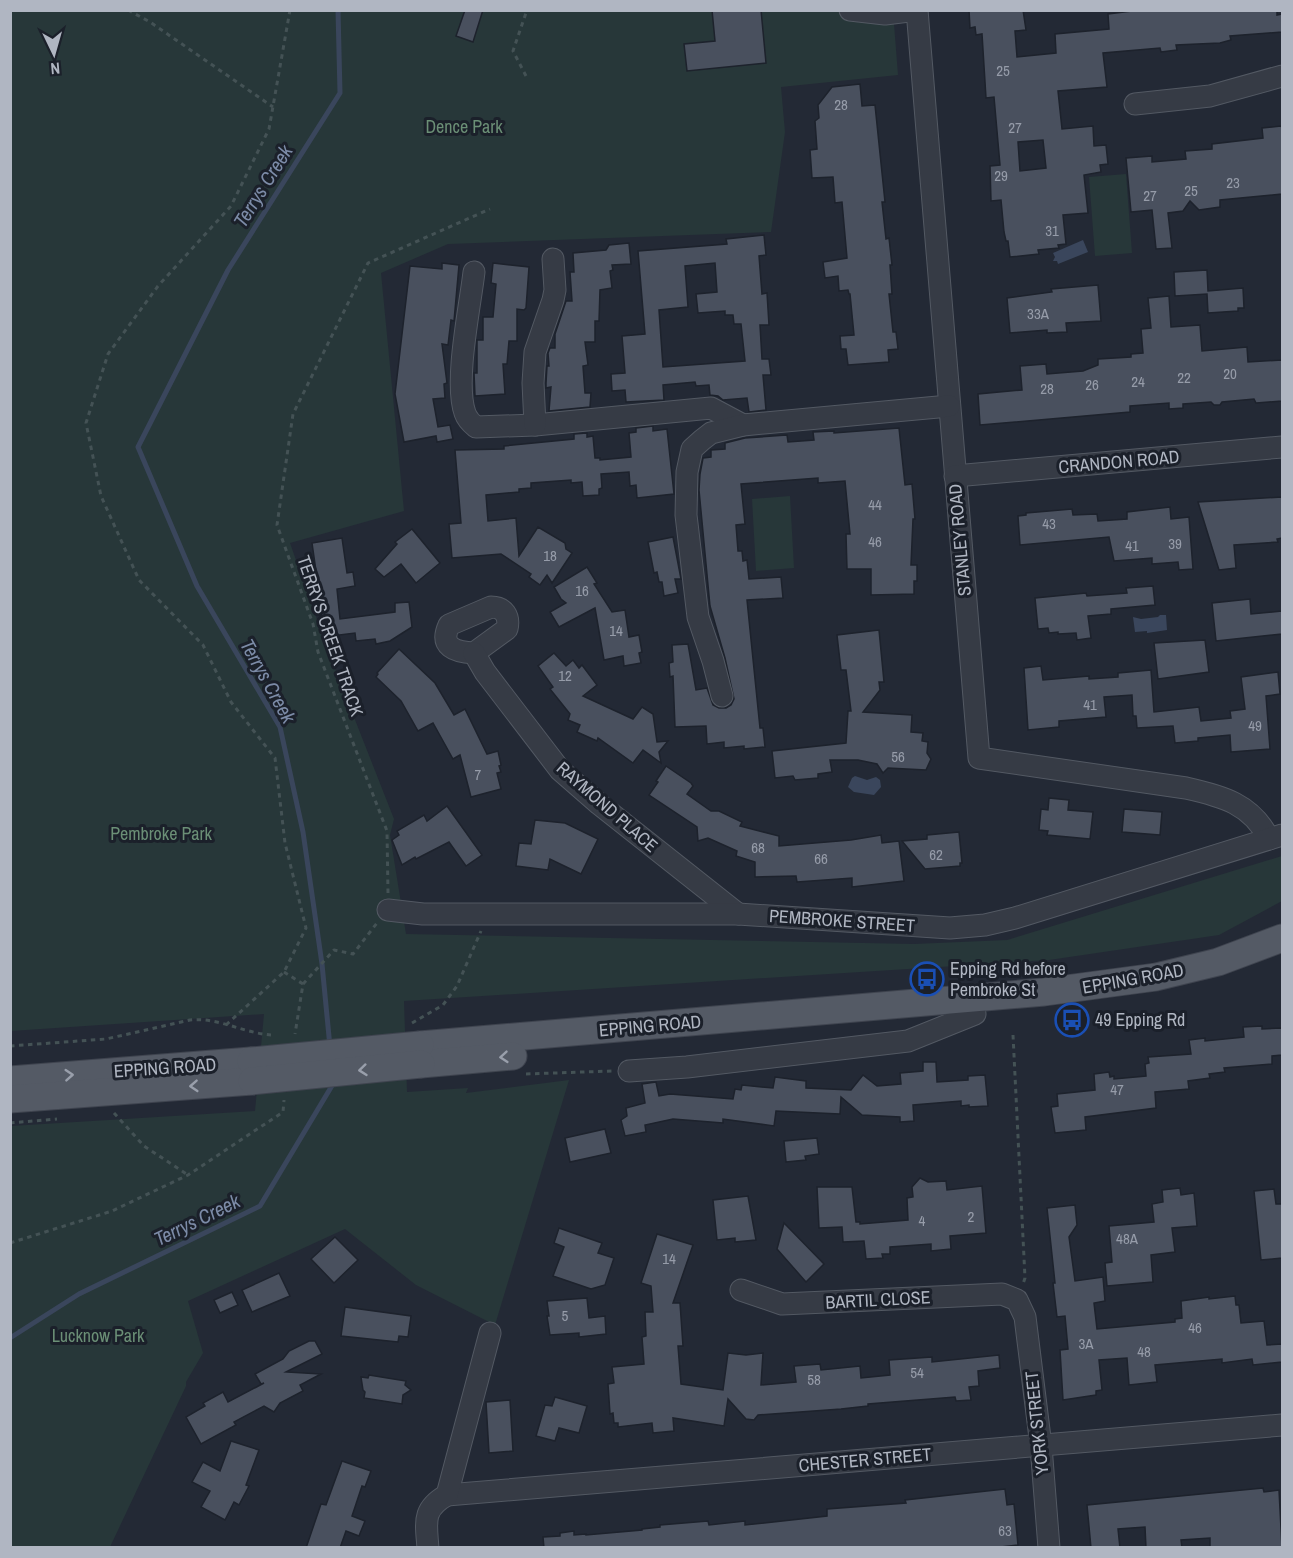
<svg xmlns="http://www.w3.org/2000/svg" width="1293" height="1558" viewBox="0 0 1293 1558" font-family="'Archivo Narrow',sans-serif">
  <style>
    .green { fill: #273739 }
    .water { fill: #3a465c }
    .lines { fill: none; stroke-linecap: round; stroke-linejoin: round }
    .stream { stroke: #3a465c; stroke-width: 5 }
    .building { fill: #49505e; stroke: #1d222c; stroke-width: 1.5; fill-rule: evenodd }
    .minor-casing { stroke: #535963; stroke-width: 23 }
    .major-casing { stroke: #3f444f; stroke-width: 29 }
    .path { stroke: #445255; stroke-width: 3; stroke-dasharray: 4.5 4.5; stroke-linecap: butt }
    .minor { stroke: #363b45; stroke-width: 21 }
    .major { stroke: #545a65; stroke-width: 27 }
    .major-bridge-casing { stroke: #3f444f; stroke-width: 29; stroke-linecap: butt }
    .major-bridge { stroke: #545a65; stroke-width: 27 }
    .oneway { stroke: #999fab }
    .labels { text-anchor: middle; stroke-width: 6; stroke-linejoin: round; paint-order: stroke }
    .number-label { font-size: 15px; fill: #969ca9 }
    .park-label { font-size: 18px; fill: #6b8f76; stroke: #1b202a }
    .street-label { font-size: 18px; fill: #b0b6c2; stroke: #1b202a }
    .poi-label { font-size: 18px; fill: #b0b6c2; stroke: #1b202a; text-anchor: start }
    .water-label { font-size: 20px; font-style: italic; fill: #7c8ba7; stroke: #1b202a }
  </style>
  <rect width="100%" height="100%" fill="#232935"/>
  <!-- green -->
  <g class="green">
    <path d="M11,11h882l5,64 -117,12 4,45 -14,100 -323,12 -67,29 23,238 -114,32 38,108 66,168 -4,16 16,99 508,10 93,-4 275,-84v45l-63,34 -170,25 -645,41 3,91 61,-4 -2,5 103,-13 -74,245 -79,-40 -71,-56 -157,72 15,52 -17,29v4l-76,161h-99v-421l244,-15 9,-97 -253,17z"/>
    <path d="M1126,174l6,79 -37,3 -6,-79z"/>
    <path d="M790,496l4,72 -38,3 -4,-72z"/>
  </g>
  <!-- water -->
  <g class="water">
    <path d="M1083,240l5,12 -30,12 -1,-3h-4l2,-4 -2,-4z"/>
    <path d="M1160,615h6l1,15 -20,3v-2l-12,1 -2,-15 8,2 17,-2z"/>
    <path d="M855,776l12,4 9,-3 4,3 1,7 -7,8 -20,-3 -6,-5 4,-9z"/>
  </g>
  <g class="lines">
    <!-- stream -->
    <g class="stream">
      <path d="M330,1047l-8,-83 -19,-132 -23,-105 -83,-141 -59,-139 90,-177 112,-177 -2,-83"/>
      <path d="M10,1338l69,-44 181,-88 73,-122v-4"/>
    </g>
  </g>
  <!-- building -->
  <g class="building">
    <path d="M465,10h18l-10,32 -17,-6z"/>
    <path d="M712,10h49l5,53 -79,8 -3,-27 31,-3z"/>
    <path d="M969,10h54l3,20 -11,1 2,26 39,-4 -1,-19 54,-5 -1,-15 32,-4h137v5l5,-1v18l-52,4 1,4 -11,3 -44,2 1,5 -16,2 -1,-4 -57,5 4,34 -49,4 4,38 31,-3 1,20 12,-1 2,19 -8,1 1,7 -17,3 4,38 -25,2 3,29 -8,1 1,3 -21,2 1,4 -29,3 -2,-16h-2l-2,-9 -3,-32 -10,1 -1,-35 10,-1 -6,-68 -8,1 -4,-64 -6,1 -1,-8 -5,1zM1043,140l3,28 -26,3 -2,-29z"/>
    <path d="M860,84l2,22 13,-1 10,97h-3l4,37 3,-1 3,27h-2l2,29h-3l4,38h3l2,17 -10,1 1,12 -41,3 -2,-16h-5l-1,-13 14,-1 -4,-41h-1l-1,-4 -9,1 -1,-15 -13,2 -2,-16 24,-4 -5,-56 -7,1 -2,-26 -21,1 -2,-28 7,-1 -2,-28 4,-3 -1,-13 14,-18z"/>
    <path d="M1281,126l1,2v66l-62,6v7l-21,3 -9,-9 -7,10 -15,2 4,35 -16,1 -4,-39 -21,2 -5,-54 26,-2v6l34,-3 -1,-8 27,-2v-5l51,-6 -1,-10z"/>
    <path d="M764,235l2,20 -7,1 3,38 5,-1 2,32h-9l2,34h7l2,16h-8l3,35 -17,2 -2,-14 -24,2 -5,-4 -8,-1 -1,-10 -13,1 -1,-4 -32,3 1,15 -38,2 -1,-12 -13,1 -1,-17 14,-1 -3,-37 23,-2 -7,-83 89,-7 -1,-5zM715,263l2,29 -21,2 2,19 27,-2v4h8l1,9h7l4,37 -82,6 -4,-57 29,-3 -3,-41z"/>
    <path d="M629,243l2,21 -19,1 1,5 -3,1 2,17 -12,2 -1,31h-4v21h-10l3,23 -5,1 2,27h6l-1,14 -41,4 2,-24 -5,1v-5l1,-17h2l-1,-13 2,-5h5v-14l11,-33h6l-2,-29h4l-1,-19 33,-3 3,-5z"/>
    <path d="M442,263l17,2 -5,56 -3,-1 -3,25 -6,-1 5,39 -3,1 1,14 -12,1 5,28 12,-2 3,14 -16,3 -1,-6 -32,6 -9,-48 15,-128 32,3z"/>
    <path d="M493,263l36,4 -3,41 -2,2 -7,-1v32h-8l-2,23h-4l2,30 -30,2 -1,-23h3v-33h6v-23h10l3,-33 -5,-1z"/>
    <path d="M1207,270l1,21 35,-3 1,20h-6v3l-30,2 -1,-19 -32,2 -1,-24z"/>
    <path d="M1098,285l3,36 -35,2 1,9 -20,1v-3l-37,3 -3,-35 45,-6 -1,-3z"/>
    <path d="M1169,296l2,31 29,-2 2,26 45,-4 1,15 34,-2v41l-26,2 -2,-4 -32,3 -2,3h-6l-3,-3 -28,2v4l-14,1v-6l-39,3v6l-150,13 -2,-31 44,-4 -2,-24 26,-2 1,10 36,-3 15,-6v-6l33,-2v-3l12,-1 -2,-24 10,-1 -3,-30z"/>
    <path d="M653,426v5l14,-2 7,65 -37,4 -1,-13 -6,1 -1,-14 -28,2 1,14 -3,1v6l-16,1 -1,-14 -11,1v-3l-40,3v5l-12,1v3l-33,3 2,26 28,-3 3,38 19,-29 27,16 1,6 6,4 -20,30 -5,-8 -7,10 -11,-8 2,-3 -30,-20 -49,4 -3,-34 12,-1 -6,-73 49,-1v-3l70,-7v-5l13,-1v4l6,-1 2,22h5v2l31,-3 -2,-24 7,-1v-4z"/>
    <path d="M899,428l6,57 7,-1 3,35h-2l-2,46h6v16h-3v13l-43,1v-26h-24l-1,-35h4l-5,-53 -27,2v-5l-77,6 4,40 -9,1 2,26h4l1,10 4,-1 2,19 32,-2 2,21 -36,2 13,128h3l2,19 -21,2v-3l-20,2v-6l-17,2 -1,-18 -31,1 -2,-51 -3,1 -1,-14 4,-1 -1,-17 16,-1 8,46 11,-2 6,17 6,3h7l5,-3 3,-6 -9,-41 -15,-52 -11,-116 1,-16 3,-16 8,-1v-7l14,-1v-6l20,-5 42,-3 1,7 26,-2 -1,-8 21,-1v2z"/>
    <path d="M1282,497v41l-5,1 1,3 -44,3 2,23 -17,2 -21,-68z"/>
    <path d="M1170,507l1,12 18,-2 4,52 -14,1 -1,-8 -26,2v-6l-38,3 -5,-24 -89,8 -2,-29 8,-1v-2l46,-4 1,6 24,-1 1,7 29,-2v-7z"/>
    <path d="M412,529l28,34 -24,20 -15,-19 -17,13 -9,-8 22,-25 -2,-2z"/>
    <path d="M673,537l8,42h-6l3,14 -14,3 -2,-14h-3l-2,-10 -3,1 -6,-31z"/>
    <path d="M342,538l5,35 6,-1 2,14 -18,3 3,30 55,-7v-9l14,-1 3,25 -22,14 -14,3 -1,-5 -19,2 -1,-8 -32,4 -4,-45 -9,2 -9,-23h15l-4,-28z"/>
    <path d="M587,567l10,16 -3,1 18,28 13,-2 4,27 10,-2 3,17 -3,1 2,10 -17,3 -1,-10 -19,4 -9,-52 -36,19 -9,-15 16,-9 -5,-4 -7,-12z"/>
    <path d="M1153,586l2,19 -44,4v5l-23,2 3,22 -14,2 -1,-7 -18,1v-2l-9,1 -1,-5 -10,1 -3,-31 51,-5 1,3 40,-3 -1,-5z"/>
    <path d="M1250,599l1,15 31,-3v23l-66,7 -4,-38z"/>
    <path d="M879,630l5,52h-5l1,8 -17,22 49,3 -1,17 12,1 -1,8 6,1 -1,11 4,6 -5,11 -38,-2 -5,5 -6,-9 -19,-4h-28l2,12 -14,2v4l-23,2 -2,-4 -18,2 -3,-27 74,-8 2,-32h3l-5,-41h-5l-4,-35z"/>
    <path d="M1205,640l4,32 -51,7 -4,-36z"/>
    <path d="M399,649l36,34 19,32 11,-6 22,45 11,-3 3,14 -2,1 2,6 -4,1 4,16 -30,8 -11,-42 -7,4 -20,-36 -15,8 -17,-30 -25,-24 2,-3 -1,-1z"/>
    <path d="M554,653l12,13 7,-6 6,8 3,-3 15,20 -14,11 50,23 9,-12 11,7 4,28 11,-1 -9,11 2,11 -18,-13 -10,13 -35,-25 -1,3 -20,-9 3,-7 -12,-5 2,-6 -20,-25 3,-2 -15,-21z"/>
    <path d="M1041,666l2,14 46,-4v3l29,-2v-4l33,-3 3,42 45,-5 2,14 30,-3 -1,-7 15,-2 -4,-32 37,-5 2,22 -14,2 4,53 -39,3 -1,-17 -32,3v3l-23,2 -2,-17 -36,2 -1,-12h-3l-1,-21 -28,2 2,20 -47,4v6l-31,3 -4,-62z"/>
    <path d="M666,766l25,17 2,3 -6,8 24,17h8l23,11 -2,4 39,10v10l72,-6 30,-5 1,8 17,-2 5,40 -52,6v-9l-55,4 -1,-6 -41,1v-15l-19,-6 1,-5 -29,-13 -10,3 -1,-14 -48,-32 9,-13 -2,-1z"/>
    <path d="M1049,798l20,2 -1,10 25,2 -3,27 -43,-4 1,-4 -9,-1 2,-21 7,1z"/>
    <path d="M447,806l35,49 -16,11 -17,-24 -33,17 -1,-2 -13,8 -10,-25 7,-5 -2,-4 27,-16 3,6z"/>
    <path d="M1124,809l38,3 -2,23 -38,-3z"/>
    <path d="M535,820l30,3 33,16 -17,35 -31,-15 -2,11 -32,-4 3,-23 12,1z"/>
    <path d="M959,832l3,31h-2v3l-35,3 -23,-28 25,-2v-4z"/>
    <path d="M1262,1026v3l20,-1v27l-10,1v8l-48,4 1,4 -16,2 1,4 -22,3 1,8 -34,3 1,16 -71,9 1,13 -31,3 -4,-26 7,-1 -1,-12 38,-4 -1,-16 15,-2 1,5 4,-1v3l32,-3 -1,-12 4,-1 -1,-6 43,-3 -2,-14 16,-2v3l39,-4 -1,-10z"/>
    <path d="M923,1062h13l1,20 31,-2v-4l17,-1 3,31 -19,1v-2l-8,1v-5l-48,4 1,16 -14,1v-5l-38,-2 -21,-18 -1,17 -64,-3 -2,15 -51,-7v4l-50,-4 -28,6 1,7 -21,4 -4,-16 6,-4 -1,-8 19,-5 -3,-19 14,-2 3,14 11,-2 63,5 2,-10 6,1 1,-5 31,3 2,-11 31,4v7l45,2 12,-15 14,11 24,-2 -1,-11 23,-2z"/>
    <path d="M605,1129l6,24 -41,9 -5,-24z"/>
    <path d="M817,1138l2,16 -14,2 1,4 -20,2 -2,-21z"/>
    <path d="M920,1178l8,4 18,-1 1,9 35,-4 4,47 -36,3 1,13 -20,2v-7l-41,3v7h-8l1,4 -17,1 -2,-18 -21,1 -1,-15 -23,1 -2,-41h35l4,35h4v2l48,-4 -1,-22 6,-1 -1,-10z"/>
    <path d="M1180,1188l1,7 13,-2 3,33 -25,2 3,24 -24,3 2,27 -46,4 -2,-23 7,-1 -3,-36 45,-4 -2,-18 11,-2 -1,-12z"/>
    <path d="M1274,1189l2,15h6v54l-21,2 -7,-69z"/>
    <path d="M748,1196l8,44 -21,2v-4l-18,2 -4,-40z"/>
    <path d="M1075,1205l2,20 -8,12 6,44 28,-4 2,24 -11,2 3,26 78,-7v-3l7,-1 -1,-17 28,-4v2l26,-3 1,9h3l2,18 23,-2 3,24 15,-1v18l-29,3 -1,-6 -30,4v-4l-67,6 2,17 -28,3 -2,-27 -28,2 3,30 -6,1v4l-33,5 -3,-50 8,-1 -3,-33 -8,1 -4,-34h2l-8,-75z"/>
    <path d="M784,1223l40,41 -18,18 -29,-33z"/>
    <path d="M559,1228l43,15 -4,10 16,5 -9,27 -14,4 -38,-13 11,-29 -10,-4z"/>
    <path d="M657,1234l36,11 -20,58h7l3,43h-5l3,38 42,6 5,-37 18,2 17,-2 -2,32 35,-3 -2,-16 26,-2 1,6 39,-4 1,12 29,-3 -1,-15 43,-3v5l67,-7 1,13 -22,3 1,15 -10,1 2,13 -15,1 -1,-4 -87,7v2l-27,3 -83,6 -4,5 -8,-1 -18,-20 -4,27 -51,-8 1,13 -21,2 -1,-10 -34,4v-4h-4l-1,-10 -3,1 -2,-30 6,-1 -2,-16 32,-3 -2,-27 4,-1 -1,-24h8l-2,-26 -10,-3z"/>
    <path d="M335,1237l23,23 -24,23 -23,-24z"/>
    <path d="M279,1273l11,23 -38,16 -10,-22z"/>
    <path d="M232,1292l6,13 -18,8 -6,-13z"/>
    <path d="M587,1298l2,20 16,-2 1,18 -27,3v-4l-29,2 -3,-19h2l-2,-15z"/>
    <path d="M345,1307l66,9 -3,21 -9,-1 -1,6 -57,-6z"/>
    <path d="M309,1341h6l7,13 -36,18 35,2 -21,11 3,6 -23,12 -6,9 -10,-6 -30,16 2,3 -35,19 -15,-27 19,-11 -2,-3 20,-11 5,10 36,-19 -3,1 -6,-10 28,-15 6,-8z"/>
    <path d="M369,1375l37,6 -1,4 6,5 -8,5 -1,9 -38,-6 1,-6 -2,-2 -2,-13 7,1z"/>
    <path d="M555,1397l32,9 -8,27 -20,-5 -4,13 -19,-5 9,-31 7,1z"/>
    <path d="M510,1400l3,51 -24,2 -3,-51z"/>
    <path d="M231,1441l28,9 -13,35 3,1 -10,19 -5,-3 -9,18 -24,-13 9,-16 -18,-9 11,-20 17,9z"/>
    <path d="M342,1461l29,10 -6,16 -3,-1 -10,30 13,5 -6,15 -13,-5 -6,17h-34l15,-44 5,1z"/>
    <path d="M1263,1488l1,4 15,-2 3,58h-72v-10l-29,2 1,8h-36l-1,-21 -27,2 2,19h-29l-4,-43z"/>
    <path d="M1005,1489l2,16 7,-1 4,41 -26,3h-448l-1,-11 17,-1v-3l14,-2v4l12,-1v1l56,-5v-1l18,-2v-2l48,-4 1,4 36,-4v4l82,-9v-7l79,-6 -1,-3z"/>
  </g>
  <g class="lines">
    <defs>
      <g id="minor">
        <path d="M850,10l35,4 32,-4 62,748 207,30c36,8 66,16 83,51"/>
        <path d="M1135,104l75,-8 72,-20"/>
        <path d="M474,272c-4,35 -20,110 -9,141 2,6 6,10 11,14l59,-2 176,-17 32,17"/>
        <path d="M535,425l-2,-42 2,-31 18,-52 2,-10 -2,-31"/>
        <path d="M955,476l327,-29"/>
        <path d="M491,607c13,0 19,9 16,22l-33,24c-19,-1 -35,-6 -25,-28z"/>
        <path d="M474,653l11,19 75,98 39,34 139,110"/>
        <path d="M722,696l-9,-35 -15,-44 -12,-102 1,-43 5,-23 10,-9 9,-7 32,-8 206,-19"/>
        <path d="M388,910l35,4h315l212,14 35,-3 30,-7 267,-83"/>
        <path d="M629,1071l58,-4 221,-26 67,-27"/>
        <path d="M741,1290l41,14 220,-10 15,6 8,17 16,129 8,102"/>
        <path d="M447,1495l835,-70"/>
        <path d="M428,1548c-2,-26 -6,-39 19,-53l43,-162"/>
      </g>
      <g id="major">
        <path d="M420,1045l624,-53 112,-15 62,-15 64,-24"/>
        <path d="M421,1064l92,-8"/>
        <path d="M10,1080l241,-19"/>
        <path d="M10,1099l242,-18"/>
      </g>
    </defs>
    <!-- minor casing -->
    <use href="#minor" class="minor-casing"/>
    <!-- major casing -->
    <use href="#major" class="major-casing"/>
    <!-- path -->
    <g class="path">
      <path d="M128,10l22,12 123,85"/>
      <path d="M526,76l-13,-25 14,-41"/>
      <path d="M388,893l-1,-62 -69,-179 -5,-28 -36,-99 16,-111 75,-151 122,-54"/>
      <path d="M284,972l19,12 -8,50"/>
      <path d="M303,984l31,-34 19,4 24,-31"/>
      <path d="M412,1023l31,-18 14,-19 24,-55"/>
      <path d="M226,1025l58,-53 22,-44 -21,-85 -10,-85 -44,-56 -28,-57 -64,-65 -38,-84 -15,-73 22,-69 50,-68 73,-80 38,-77 21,-119"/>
      <path d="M1013,1035l12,243 -2,6"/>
      <path d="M10,1046l96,-7 84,-19c28,-3 53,13 81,15"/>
      <path d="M526,1074l86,-3"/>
      <path d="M114,1113l30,33 44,29"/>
      <path d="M10,1123l47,-4"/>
      <path d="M10,1243l102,-32 76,-36 95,-63 1,-12"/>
    </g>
    <!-- minor -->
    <use href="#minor" class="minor"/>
    <!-- major -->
    <use href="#major" class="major"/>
    <defs>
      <g id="major-bridge">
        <path d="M251,1061l169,-16"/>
        <path d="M252,1081l169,-17"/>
      </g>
    </defs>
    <!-- major-bridge casing -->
    <use href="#major-bridge" class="major-bridge-casing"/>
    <!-- major-bridge -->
    <use href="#major-bridge" class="major-bridge"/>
  </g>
  <!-- one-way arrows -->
  <defs><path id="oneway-chevron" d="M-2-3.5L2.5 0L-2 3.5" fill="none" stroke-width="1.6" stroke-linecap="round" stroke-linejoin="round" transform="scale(1.5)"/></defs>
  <g class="oneway">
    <use href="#oneway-chevron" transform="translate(504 1057) rotate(175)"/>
    <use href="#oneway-chevron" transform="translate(363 1070) rotate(174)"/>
    <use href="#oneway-chevron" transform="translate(69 1075) rotate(-4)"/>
    <use href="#oneway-chevron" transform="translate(194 1086) rotate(176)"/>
  </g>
  <!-- icons -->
  <defs>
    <symbol id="bus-ring" viewBox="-11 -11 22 22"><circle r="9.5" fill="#1b202a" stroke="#1a4fb4" stroke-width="1.5"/><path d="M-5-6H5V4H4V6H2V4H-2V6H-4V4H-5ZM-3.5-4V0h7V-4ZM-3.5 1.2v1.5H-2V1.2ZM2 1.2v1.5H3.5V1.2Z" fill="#1a4fb4"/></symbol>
  </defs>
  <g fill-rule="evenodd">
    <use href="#bus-ring" x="908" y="960" width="38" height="38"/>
    <use href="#bus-ring" x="1053" y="1001" width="38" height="38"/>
  </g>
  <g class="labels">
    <!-- number labels -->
    <g class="number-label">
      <text x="1003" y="76">25</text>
      <text x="841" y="110">28</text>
      <text x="1015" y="133">27</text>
      <text x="1001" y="181">29</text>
      <text x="1233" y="188">23</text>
      <text x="1191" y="196">25</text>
      <text x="1150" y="201">27</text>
      <text x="1052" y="236">31</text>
      <text x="1038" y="319">33A</text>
      <text x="1230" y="379">20</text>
      <text x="1184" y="383">22</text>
      <text x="1138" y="387">24</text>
      <text x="1092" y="390">26</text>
      <text x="1047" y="394">28</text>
      <text x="875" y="510">44</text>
      <text x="1049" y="529">43</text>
      <text x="875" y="547">46</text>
      <text x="1175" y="549">39</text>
      <text x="1132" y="551">41</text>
      <text x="550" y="561">18</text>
      <text x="582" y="596">16</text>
      <text x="616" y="636">14</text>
      <text x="565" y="681">12</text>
      <text x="1090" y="710">41</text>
      <text x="1255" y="731">49</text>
      <text x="898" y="762">56</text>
      <text x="478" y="780">7</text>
      <text x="758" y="853">68</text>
      <text x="936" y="860">62</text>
      <text x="821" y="864">66</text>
      <text x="1117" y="1095">47</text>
      <text x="971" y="1222">2</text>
      <text x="922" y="1226">4</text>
      <text x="1127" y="1244">48A</text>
      <text x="669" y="1264">14</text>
      <text x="565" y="1321">5</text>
      <text x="1195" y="1333">46</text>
      <text x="1086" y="1349">3A</text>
      <text x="1144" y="1357">48</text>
      <text x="917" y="1378">54</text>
      <text x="814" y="1385">58</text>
      <text x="1005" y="1536">63</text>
    </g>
    <!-- park labels -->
    <g class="park-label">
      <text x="464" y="133">Dence Park</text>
      <text x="161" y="840">Pembroke Park</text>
      <text x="98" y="1342">Lucknow Park</text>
    </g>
    <!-- street labels -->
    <g class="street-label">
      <text transform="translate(1119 462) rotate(-5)" y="6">CRANDON ROAD</text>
      <text transform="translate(960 540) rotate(-95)" y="6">STANLEY ROAD</text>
      <text transform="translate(330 636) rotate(71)" y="6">TERRYS CREEK TRACK</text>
      <text transform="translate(607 807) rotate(41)" y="6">RAYMOND PLACE</text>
      <text transform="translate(842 921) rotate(4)" y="6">PEMBROKE STREET</text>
      <text transform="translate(1133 979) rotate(-10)" y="6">EPPING ROAD</text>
      <text transform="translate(650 1026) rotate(-5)" y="6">EPPING ROAD</text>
      <text transform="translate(165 1068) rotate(-4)" y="6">EPPING ROAD</text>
      <text transform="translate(878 1300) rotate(-3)" y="6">BARTIL CLOSE</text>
      <text transform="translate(1037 1423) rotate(-96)" y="6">YORK STREET</text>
      <text transform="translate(865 1460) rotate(-5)" y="6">CHESTER STREET</text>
    </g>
    <!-- poi labels -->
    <g class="poi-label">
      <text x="950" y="975">Epping Rd before<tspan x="950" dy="21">Pembroke St</tspan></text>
      <text x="1095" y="1026">49 Epping Rd</text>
    </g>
    <!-- water labels -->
    <g class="water-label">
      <text transform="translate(263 186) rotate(-58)" y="7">Terrys Creek</text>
      <text transform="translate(268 681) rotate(61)" y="7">Terrys Creek</text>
      <text transform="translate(197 1220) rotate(-26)" y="7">Terrys Creek</text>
    </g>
  </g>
  <!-- border -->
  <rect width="1293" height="1558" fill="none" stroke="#b0b6c2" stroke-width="24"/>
  <!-- north arrow -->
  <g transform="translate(54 54) rotate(175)" stroke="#1b202a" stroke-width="4.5" paint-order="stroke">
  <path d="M0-4.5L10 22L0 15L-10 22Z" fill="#b0b6c2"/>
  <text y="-9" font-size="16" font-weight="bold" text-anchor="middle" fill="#b0b6c2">N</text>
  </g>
</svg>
